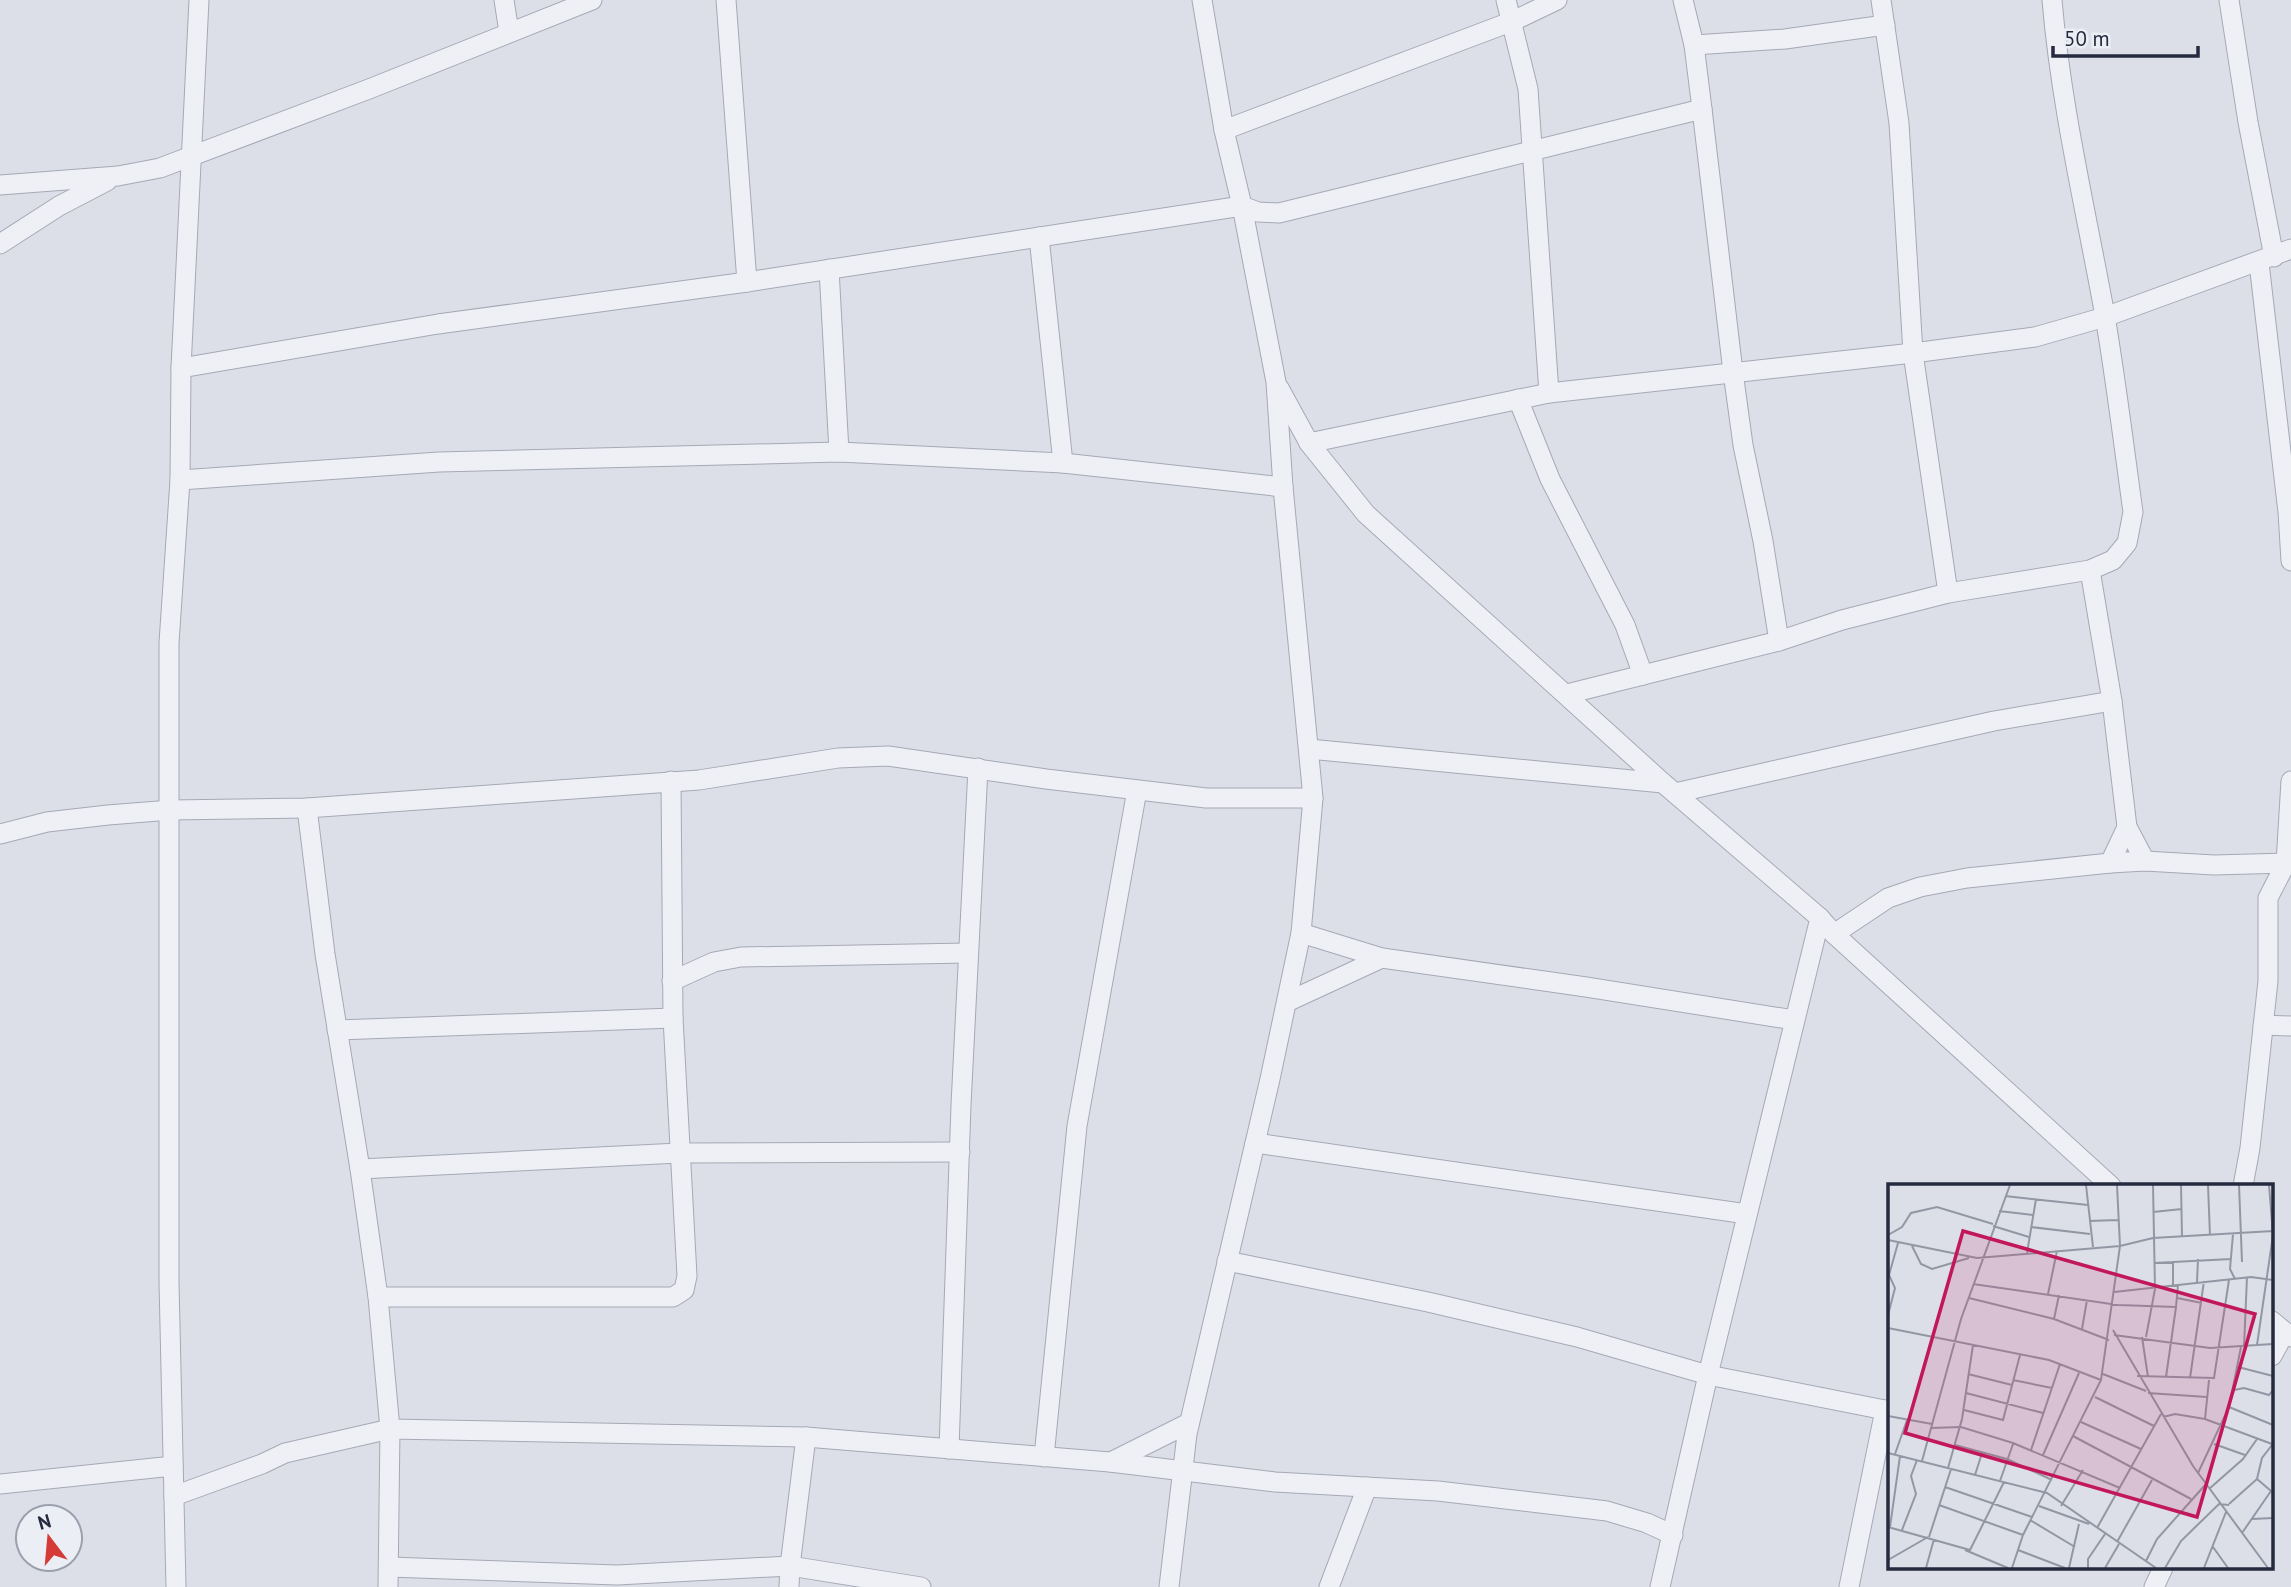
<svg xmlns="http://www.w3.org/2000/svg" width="2291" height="1587" viewBox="0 0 2291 1587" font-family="'PT Sans',sans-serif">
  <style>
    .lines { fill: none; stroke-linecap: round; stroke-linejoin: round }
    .minor-casing { stroke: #a5a9b5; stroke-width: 21 }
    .minor { stroke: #eff0f6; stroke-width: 19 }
    .inset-road { fill: none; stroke: #9397a4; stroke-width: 2 }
    .view { fill: #c2185b; fill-opacity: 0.15; stroke: #c2185b; stroke-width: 3.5 }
    .inset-edge { fill: none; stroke: #252a3f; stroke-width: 3.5 }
  </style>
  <rect width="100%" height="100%" fill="#dcdfe8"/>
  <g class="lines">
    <defs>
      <g id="minor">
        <path d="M504,0l5,32"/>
        <path d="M726,0l21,282"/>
        <path d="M1506,0l22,89 21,304"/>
        <path d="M1881,0l18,123 14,230 35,240"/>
        <path d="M2229,0l19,122 26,135"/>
        <path d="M1694,45l91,-6 100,-14"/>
        <path d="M1702,109l31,263 10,73 20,96 16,100"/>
        <path d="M1224,130l289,-109 44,-21"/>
        <path d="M0,185l118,-9 42,-8 209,-79 223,-89"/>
        <path d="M1039,237l24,226"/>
        <path d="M0,244l59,-38 48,-25"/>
        <path d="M2259,263l29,249 3,49"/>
        <path d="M829,269l10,183"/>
        <path d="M181,368l257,-44 309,-42 495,-76 16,6 21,1 423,-104 -8,-64 -11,-45"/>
        <path d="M1279,388l30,55 57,71 297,269 157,135 14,16 277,252"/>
        <path d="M1518,399l32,80 75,146 18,50"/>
        <path d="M1309,443l240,-50 364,-40 122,-16 70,-20 186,-68"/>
        <path d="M180,480l259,-18 400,-10 224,11 220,24"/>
        <path d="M2090,570l22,131 15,126 18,34"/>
        <path d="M1567,694l212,-53 63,-21 106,-27 142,-23 23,-10 14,-17 6,-31c-9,-65 -17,-131 -28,-196 -19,-105 -44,-209 -53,-316"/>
        <path d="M1309,749l354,34"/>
        <path d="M1675,793l319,-72 118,-20"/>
        <path d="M307,808l18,146 35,215 18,128 12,132 -2,158"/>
        <path d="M0,834l47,-12 61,-7 63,-5 136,-2 392,-28 139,-22 50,-2 158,23 160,19h107"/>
        <path d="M2110,863l17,-36"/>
        <path d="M1301,933l81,25 204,29 208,33"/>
        <path d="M1834,934l54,-36 32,-11 47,-9 143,-15 35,-2 69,4 77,-2"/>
        <path d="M672,981l42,-19 27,-5 227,-4"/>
        <path d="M1287,1002l95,-44"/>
        <path d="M2263,1025l28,1"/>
        <path d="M337,1030l336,-12"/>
        <path d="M1255,1143l492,71"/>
        <path d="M360,1169l319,-16 281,-1"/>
        <path d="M2243,1186l7,-38 18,-167v-83l18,-35 5,-82"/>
        <path d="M1227,1261l201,41 149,35 131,38 182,36"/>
        <path d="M378,1297h295l11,-7 3,-14 -14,-258 -2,-237"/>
        <path d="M2272,1321l19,16"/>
        <path d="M2272,1356l13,-24"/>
        <path d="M949,1449l12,-344 17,-337"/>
        <path d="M1044,1457l33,-331 60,-336"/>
        <path d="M1111,1462l78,-39"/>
        <path d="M0,1484l173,-18"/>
        <path d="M174,1496l88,-32 23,-11 105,-24 416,8 304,25 165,20 163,9 169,20 40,12 26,12"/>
        <path d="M389,1567l228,8 173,-9 131,21"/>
        <path d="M176,1587l-7,-305v-639l11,-163 1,-112 18,-368"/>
        <path d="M789,1587l1,-21 16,-129"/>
        <path d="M1169,1587l18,-153 83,-355 31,-146 12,-135 -30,-311 -7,-105 -34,-176 -18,-76 -22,-130"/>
        <path d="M1329,1587l38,-100"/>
        <path d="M1660,1587l48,-212 112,-457"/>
        <path d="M1849,1587l36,-177"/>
        <path d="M2154,1587l9,-19"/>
      </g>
    </defs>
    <!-- minor casing -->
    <use href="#minor" class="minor-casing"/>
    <!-- minor -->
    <use href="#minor" class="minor"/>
  </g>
  <!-- overview -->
  <g transform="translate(1888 1184)">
    <rect width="385" height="385" fill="#dcdfe8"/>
    <path class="inset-road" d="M198,1l7,62M293,1l1,52M320,1l2,51M351,1l3,77M117,12l83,9M111,27l34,4M265,28l29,-3M201,37l29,-1M105,42l36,11M143,43l59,7M345,50l-3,35 5,10M0,51l14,-8 9,-14 26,-6 56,17M0,56l89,18 143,-12 33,-8 120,-7M24,62l9,18 11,5 37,-11M139,69l9,-54M285,77v25M266,79l77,-4M309,98l1,-23M85,100l145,21 58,2 2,-22M226,108l137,-15 22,3M160,110l9,-43M81,114l85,21 55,21M289,114l25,5M0,131l7,-27 -6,-13 9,-32M166,135l5,-24M0,144l161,32 52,20M194,145l5,-29M225,146l80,136 75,102M226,151l96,13 63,-4M254,153l6,40M258,153l9,-48 -2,-104M369,161l16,-110 -4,-50M356,163l3,-70M350,183l35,9M80,190l44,11M215,190l43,17M249,192l77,2 15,-98M278,193l10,-70M302,194l14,-97M125,196l39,8M346,206l10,-2 25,7 4,-5M78,209l77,20M260,209l59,4M207,213l59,29M341,223l44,18M76,226l39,10 17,-65M0,232l44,8M275,233l12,-3 30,5 67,25M317,235l4,-39M193,238l60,27M43,244l30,-1 52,16 107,45M185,252l118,63M326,260l31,11M67,261l52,14 45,21M143,266l29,-86M0,269l159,40 109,75M7,270l12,-34M155,271l36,-82M34,277l39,-142 49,-134M60,284l14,-49 11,-74M310,289l31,-66 12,-60M87,291l7,-22M112,297l13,-37M57,303l87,30M321,305l34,-30 14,-20M341,320l28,-25 5,-21 10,-13M51,321l84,30M151,322l50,18M173,322l22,-36M364,335l21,-1M142,336l45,27M0,343l82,23 34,-68M2,343l10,-71M209,344l64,-114M14,346l14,-36 -5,-18 6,-16M354,349l29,-42 -14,-12M41,353l22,-68M229,358l35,-62M325,363l15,21M77,366l43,18M130,366l47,18M0,376l40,-23M258,377l11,-22 49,-55M38,384l8,-29M124,384l11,-33 78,-155 19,-134 -3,-61M181,384l10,-44M200,384v-9l17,-25M217,384l14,-24M277,384l16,-27 38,-37 10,1M316,384l22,-56"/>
    <path class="view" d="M75,47l292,83 -58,203 -292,-84z"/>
    <rect width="385" height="385" class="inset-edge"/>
  </g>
  <!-- north arrow -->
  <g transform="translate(49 1538) rotate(344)"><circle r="33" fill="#eceef5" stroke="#9ca0ac" stroke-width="2"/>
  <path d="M0-5L12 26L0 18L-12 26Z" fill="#d63a37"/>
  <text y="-10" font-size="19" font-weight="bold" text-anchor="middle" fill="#252a3f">N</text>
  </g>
  <!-- scale -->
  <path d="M2053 46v10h145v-10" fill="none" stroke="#252a3f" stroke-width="3.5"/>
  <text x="2064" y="46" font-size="21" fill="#252a3f" stroke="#eceef5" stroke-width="5" paint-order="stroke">50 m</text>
</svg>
